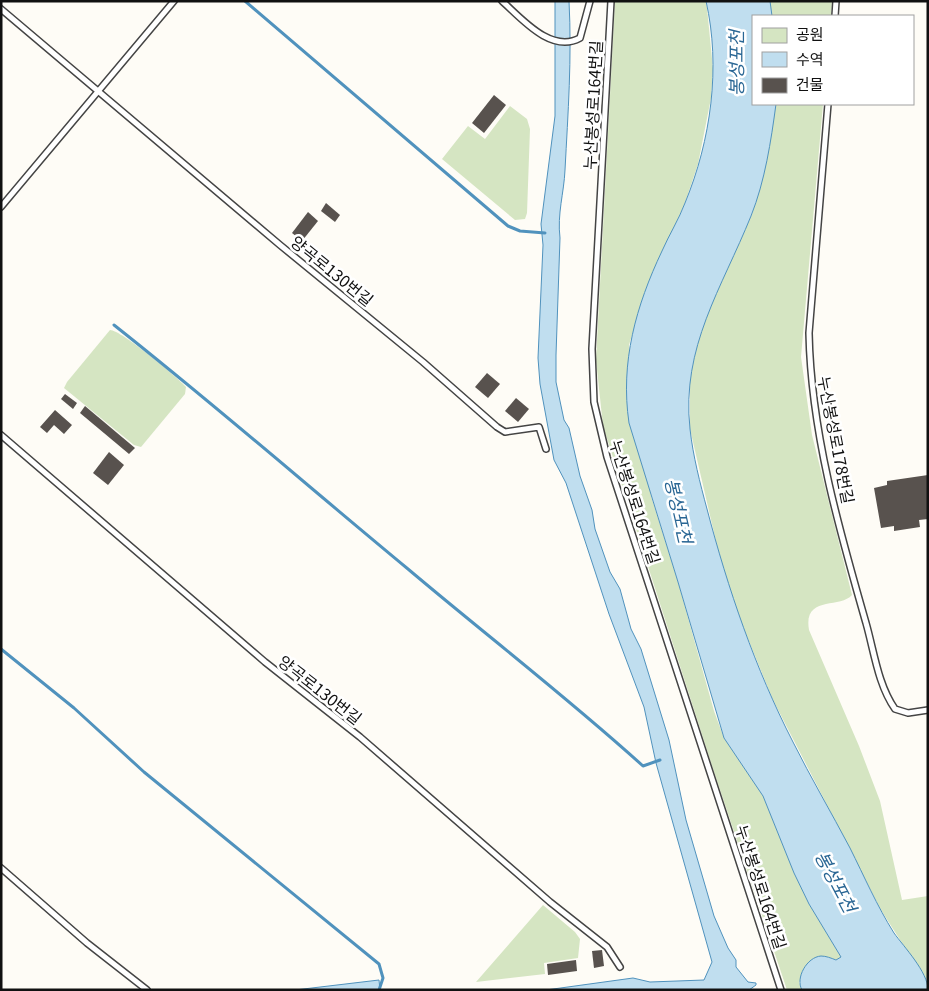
<svg xmlns="http://www.w3.org/2000/svg" width="929" height="991" viewBox="0 0 929 991" font-family="Georgia,'Noto Sans KR',serif">
  <style>
    .green { fill: #d5e5c2 }
    .water { fill: #c0deef; stroke: #5092bd }
    .lines { fill: none; stroke-linecap: round; stroke-linejoin: round }
    .stream { stroke: #5092bd; stroke-width: 3 }
    .building { fill: #58524e }
    .lane-casing { stroke: #444; stroke-width: 8 }
    .lane { stroke: #fff; stroke-width: 5 }
    .labels { text-anchor: middle; stroke-width: 5; stroke-linejoin: round; paint-order: stroke }
    .street-label { font-size: 16px; fill: #111; stroke: #fff }
    .water-label { font-size: 18px; font-style: italic; fill: #296694; stroke: #fff }
  </style>
  <rect width="100%" height="100%" fill="#fefcf6"/>
  <!-- green -->
  <g class="green">
    <path d="M615,1h91l1,7 6,61 -2,29 -13,66 -13,39 -39,86 -17,56 22,151 27,86 36,129 10,27 39,58 31,77 15,31 32,53 -2,3 -6,-1 -34,23 3,8h-15l-74,-221 -110,-343 -7,-66z"/>
    <path d="M770,1h62l-1,15h-59z"/>
    <path d="M776,104h47l-22,253 11,78 40,160c-12,14 -49,0 -43,35l50,116 21,55 22,99 26,-4v88l-47,-74 -108,-210 -32,-78 -20,-59 -31,-134v-51l8,-39 8,-24 46,-101 15,-56z"/>
    <path d="M510,106l17,13 3,10 -3,84 -2,6 -10,1 -73,-61 26,-33 17,13z"/>
    <path d="M110,330c11,0 67,47 76,57l-1,7 -44,53 -7,-2 -70,-57 3,-6z"/>
    <path d="M543,905l32,27 5,7 -2,19 -34,5 1,11 -69,8z"/>
  </g>
  <!-- water -->
  <g class="water">
    <path d="M555,1h14c3,57 -1,112 -4,169 -1,23 -8,44 -5,68l-4,117v27l8,38 5,8 11,48 12,34 3,19 15,43 10,17 11,40 10,20 28,91 17,80 28,96 14,32 8,12v7l12,15 8,1v2l-7,5h-203l87,-12 17,4 54,-2 8,-18 -56,-199 -12,-56 -35,-93 -43,-131 -12,-23 -14,-76 -2,-26 5,-113 -2,-21 14,-108z"/>
    <path d="M706,1h64l2,15h-19v88h23c-5,37 -11,77 -25,112 -29,72 -70,131 -61,213 3,27 10,54 17,80 21,80 48,159 86,233 18,36 38,70 57,106 14,28 27,58 44,85 10,14 34,39 34,57h-126c-7,-12 5,-33 19,-34 5,0 10,2 15,4l5,-3 -32,-53 -15,-31 -31,-77 -39,-58 -46,-156 -49,-159c-9,-61 7,-117 33,-172 7,-16 17,-32 23,-48 26,-63 36,-136 21,-202z"/>
    <path d="M379,980l1,10h-85z"/>
  </g>
  <g class="lines">
    <!-- stream -->
    <g class="stream">
      <path d="M245,1l263,225 12,5 25,2"/>
      <path d="M114,325c100,79 196,163 294,244 78,66 159,128 235,197l17,-6"/>
      <path d="M1,649l73,59 70,64 235,192 4,14 -4,12"/>
    </g>
  </g>
  <!-- building -->
  <g class="building">
    <path d="M494,95l12,10 -22,28 -12,-10z"/>
    <path d="M326,203l14,12 -5,7 -14,-11z"/>
    <path d="M308,212l10,9 -16,20 -10,-8z"/>
    <path d="M487,373l13,11 -12,14 -13,-11z"/>
    <path d="M65,394l12,9 -4,6 -12,-10z"/>
    <path d="M516,398l13,11 -11,13 -13,-11z"/>
    <path d="M85,406l50,42 -6,6 -49,-41z"/>
    <path d="M55,410l17,15 -8,9 -10,-9 -7,8 -7,-6z"/>
    <path d="M109,452l15,13 -16,20 -15,-12z"/>
    <path d="M928,475v44l-9,1 1,7 -26,4v-5l-13,2 -7,-40 13,-3v-4z"/>
    <path d="M602,950l2,16 -10,2 -2,-17z"/>
    <path d="M576,960l1,11 -29,4 -1,-11z"/>
  </g>
  <g class="lines">
    <defs>
      <g id="lane">
        <path d="M502,1c19,17 49,53 78,37l10,-37"/>
        <path d="M611,1l-19,348 2,53 13,55 174,533"/>
        <path d="M1,9l279,236 143,117 74,65 8,5 34,-5 7,22"/>
        <path d="M835,16l1,-15"/>
        <path d="M828,104l-19,229c2,99 30,196 57,290 8,28 12,62 29,86l13,4 20,-3"/>
        <path d="M1,207l173,-206"/>
        <path d="M1,435l264,227 95,75 190,165 57,45 13,20"/>
        <path d="M1,868l86,75 60,47"/>
      </g>
    </defs>
    <!-- lane casing -->
    <use href="#lane" class="lane-casing"/>
    <!-- lane -->
    <use href="#lane" class="lane"/>
  </g>
  <g class="labels">
    <!-- street labels -->
    <g class="street-label">
      <text transform="translate(593 105) rotate(-87)" y="6">누산봉성로164번길</text>
      <text transform="translate(332 271) rotate(39)" y="6">양곡로130번길</text>
      <text transform="translate(836 440) rotate(79)" y="6">누산봉성로178번길</text>
      <text transform="translate(635 502) rotate(72)" y="6">누산봉성로164번길</text>
      <text transform="translate(320 690) rotate(38)" y="6">양곡로130번길</text>
      <text transform="translate(761 887) rotate(72)" y="6">누산봉성로164번길</text>
    </g>
    <!-- water labels -->
    <g class="water-label">
      <text transform="translate(737 63) rotate(-90)" y="6">봉성포천</text>
      <text transform="translate(678 511) rotate(77)" y="6">봉성포천</text>
      <text transform="translate(835 882) rotate(62)" y="6">봉성포천</text>
    </g>
  </g>
  <!-- border -->
  <rect width="929" height="991" fill="none" stroke="#111111" stroke-width="5"/>
  <!-- legend -->
  <rect x="752" y="15" width="162" height="90" fill="#ffffff" stroke="#a0a0a0"/>
  <rect x="762" y="28" width="25" height="15" fill="#d5e5c2" stroke="#a0a0a0"/>
  <text x="796" y="40" font-size="15" fill="#111111">공원</text>
  <rect x="762" y="52" width="25" height="15" fill="#c0deef" stroke="#a0a0a0"/>
  <text x="796" y="65" font-size="15" fill="#111111">수역</text>
  <rect x="762" y="78" width="25" height="15" fill="#58524e" stroke="#a0a0a0"/>
  <text x="796" y="90" font-size="15" fill="#111111">건물</text>
</svg>
